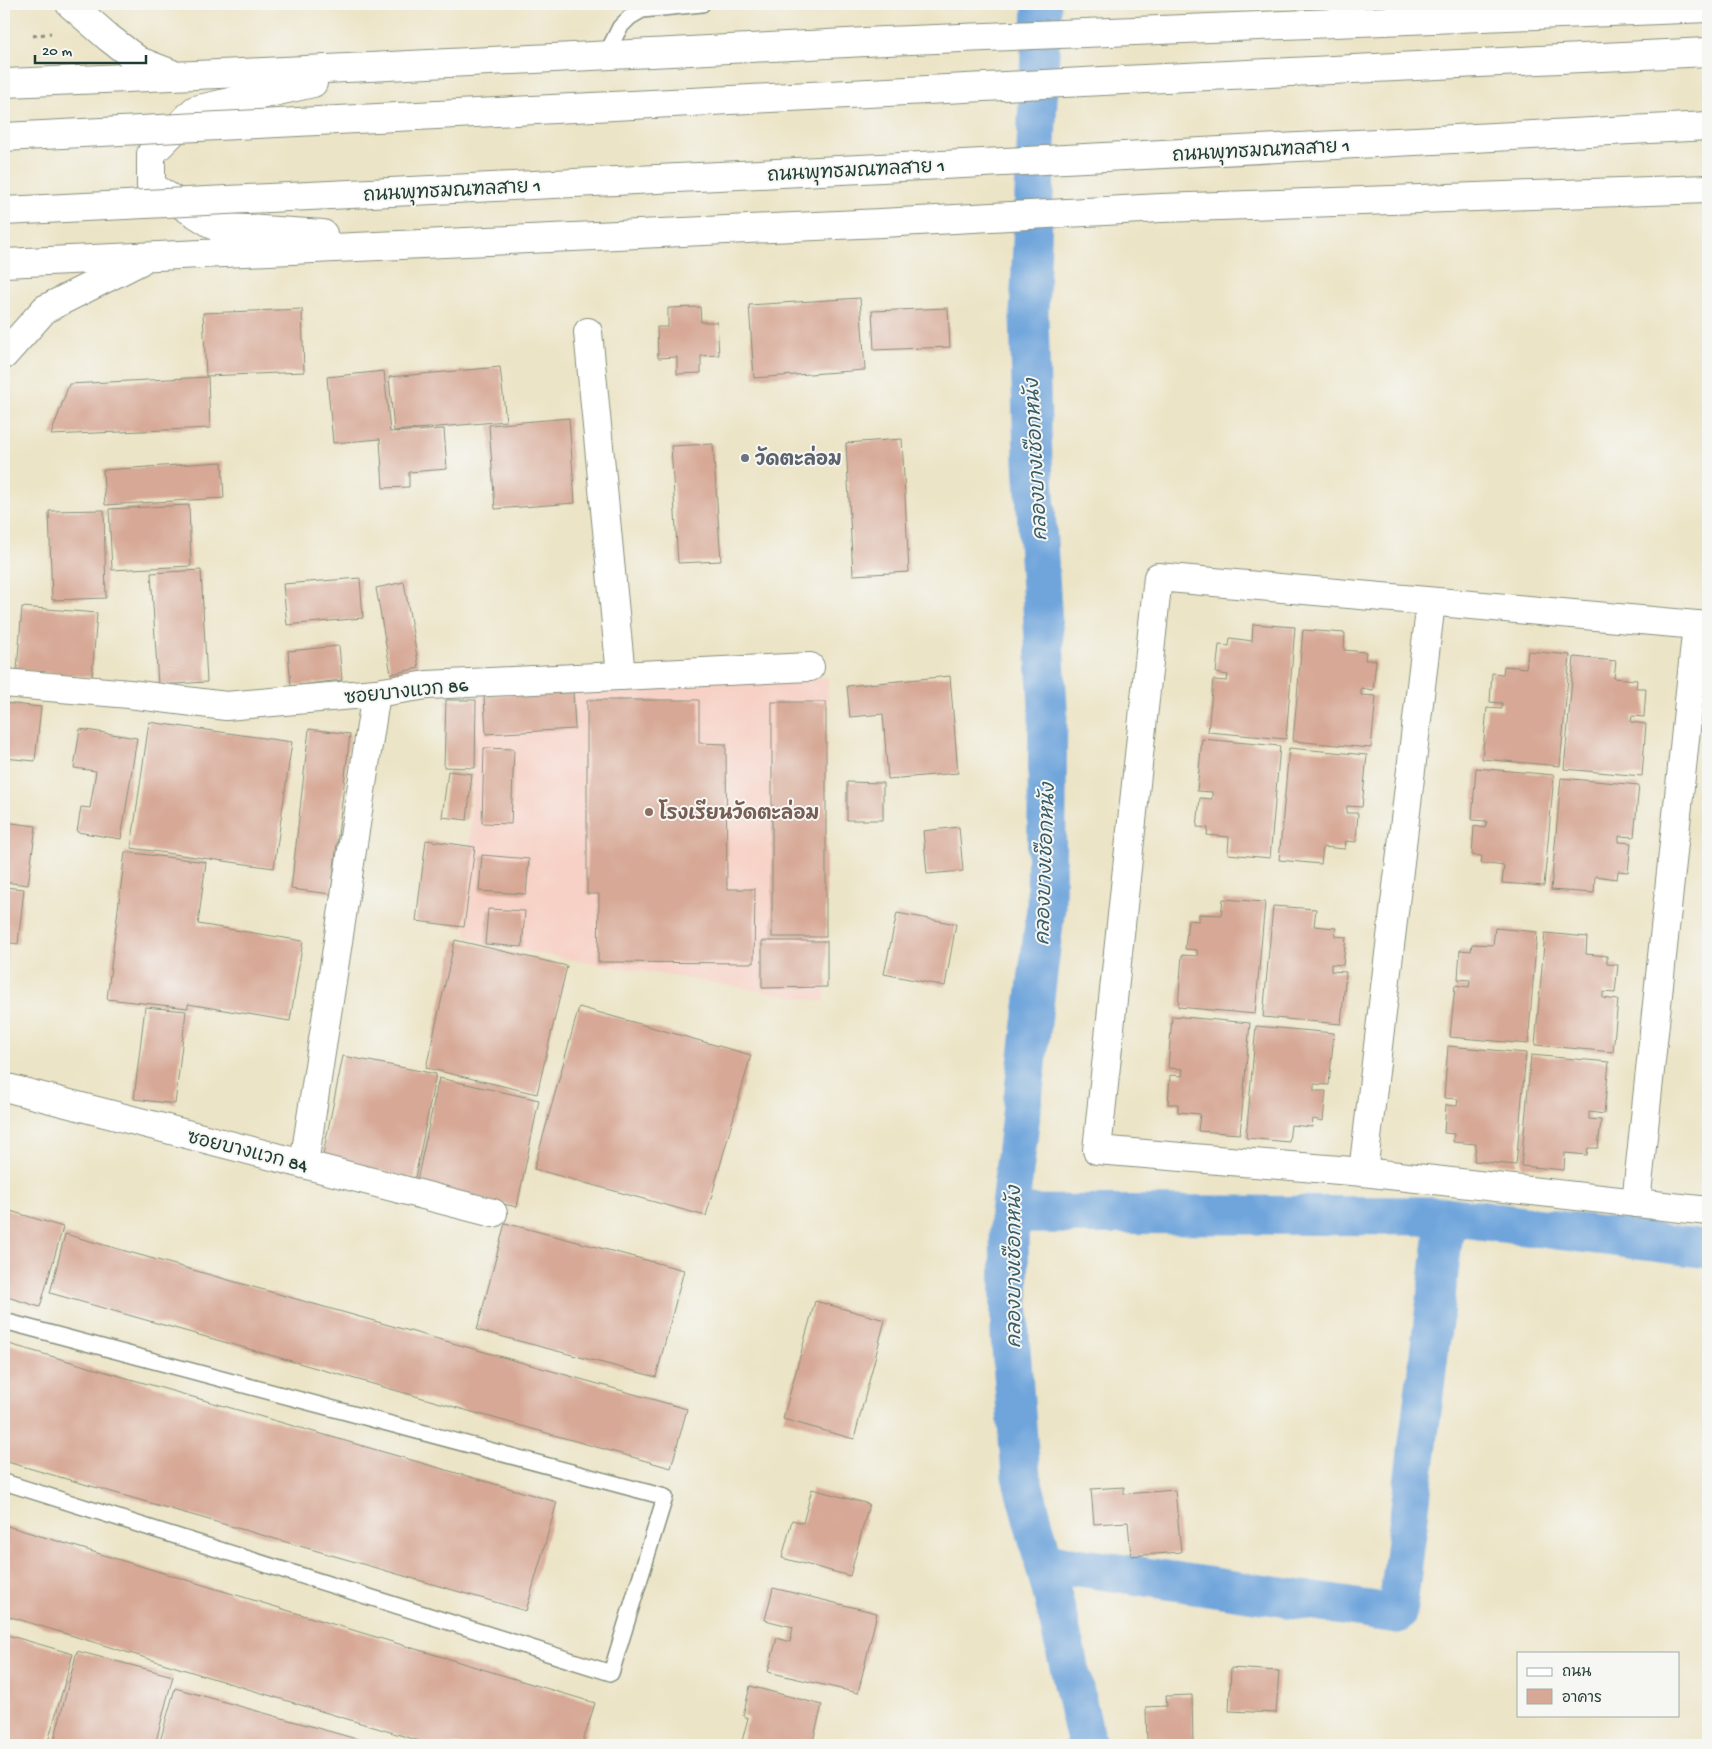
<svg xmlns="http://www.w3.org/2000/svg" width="1712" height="1749" viewBox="0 0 1712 1749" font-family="'Gochi Hand','Playpen Sans Thai',sans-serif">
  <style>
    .built { fill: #f7d1c6 }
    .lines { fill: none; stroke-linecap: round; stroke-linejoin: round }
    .canal { stroke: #6fa5dc; stroke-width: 39 }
    .building { fill: #d7a895 }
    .service-casing { stroke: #86907d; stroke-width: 18 }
    .minor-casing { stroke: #86907d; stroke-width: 30 }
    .secondary-casing { stroke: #86907d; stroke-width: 30 }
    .path { stroke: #86907d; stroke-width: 3; stroke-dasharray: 4 4; stroke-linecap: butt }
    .service { stroke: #fff; stroke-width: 15 }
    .minor { stroke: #fff; stroke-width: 28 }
    .secondary { stroke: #fff; stroke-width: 28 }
    .secondary-bridge-casing { stroke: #86907d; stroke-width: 30; stroke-linecap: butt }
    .secondary-bridge { stroke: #fff; stroke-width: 28 }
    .worship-dot { fill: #6b7280; stroke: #f6f6f2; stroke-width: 2 }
    .education-dot { fill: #8d6e63; stroke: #f6f6f2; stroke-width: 2 }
    .labels { text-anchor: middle; stroke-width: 4; stroke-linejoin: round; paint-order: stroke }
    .street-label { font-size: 19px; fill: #1f3d34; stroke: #f6f6f2 }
    .worship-label { font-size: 19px; font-weight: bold; fill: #5b616d; stroke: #f6f6f2; text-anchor: start }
    .education-label { font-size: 19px; font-weight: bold; fill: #785e54; stroke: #f6f6f2; text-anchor: start }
    .water-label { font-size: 20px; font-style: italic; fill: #375c66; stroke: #f6f6f2 }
  </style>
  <rect width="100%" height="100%" fill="#f6f6f2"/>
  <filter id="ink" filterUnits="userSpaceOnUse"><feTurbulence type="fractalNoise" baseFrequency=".02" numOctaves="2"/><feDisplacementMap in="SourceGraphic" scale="10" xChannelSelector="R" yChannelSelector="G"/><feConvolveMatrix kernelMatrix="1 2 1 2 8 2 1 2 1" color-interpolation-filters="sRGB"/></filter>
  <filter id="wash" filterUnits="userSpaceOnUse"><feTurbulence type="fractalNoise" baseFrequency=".0096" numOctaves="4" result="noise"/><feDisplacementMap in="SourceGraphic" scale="20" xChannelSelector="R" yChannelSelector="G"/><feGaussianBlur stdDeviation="1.12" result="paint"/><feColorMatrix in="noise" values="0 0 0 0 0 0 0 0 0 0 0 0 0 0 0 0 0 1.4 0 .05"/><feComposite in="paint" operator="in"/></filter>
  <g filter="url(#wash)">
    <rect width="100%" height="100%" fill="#ece4c6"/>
    <!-- built -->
    <path class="built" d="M828,677l-3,325 -339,-57 -20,-10 11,-246z"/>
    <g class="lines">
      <!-- canal -->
      <g class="canal">
        <path d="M1042,4l-13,310 4,146 15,246 -2,201 -37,307 1,122 11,140 32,121 34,148"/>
        <path d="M1009,1214l437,2 262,33"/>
        <path d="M1044,1562l353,52 49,-398"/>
      </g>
    </g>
    <g id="blocks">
      <!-- building -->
      <g class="building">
        <path d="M860,298l5,72 -111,8 -5,-73z"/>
        <path d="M700,307l1,15h16l2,33 -18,1v17l-24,1v-17l-19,1 -1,-31h11v-19z"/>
        <path d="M948,308l2,39 -76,3 -2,-39z"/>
        <path d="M302,309l2,63 -98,4 -3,-63z"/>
        <path d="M500,367l6,54 -112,10 -5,-54z"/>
        <path d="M384,371l6,61 54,-3 3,40 -38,3v15l-26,1 -3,-49 -47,4 -6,-66z"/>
        <path d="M208,377l2,51 -159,7 18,-51z"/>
        <path d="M569,418l6,85 -80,6 -6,-84z"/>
        <path d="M902,439l7,133 -56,3 -7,-132z"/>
        <path d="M713,444l8,117 -43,2 -7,-117z"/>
        <path d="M222,462l2,36 -119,7 -2,-35z"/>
        <path d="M189,505l2,61 -79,4 -3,-61z"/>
        <path d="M104,510l2,88 -54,2 -3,-89z"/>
        <path d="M201,570l6,112 -49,3 -7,-112z"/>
        <path d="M360,578l3,40 -76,7 -4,-41z"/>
        <path d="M404,582l15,86 -28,6 -15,-86z"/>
        <path d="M22,607l75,6 -5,64 -75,-7z"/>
        <path d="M1253,624l42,3 -9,112 -78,-7 5,-52 14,1 1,-6 -12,-2 3,-28 10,1 1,-8 22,3z"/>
        <path d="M1303,630l42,3 -1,17 22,2 -1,8h11l-3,30 -12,-2v7l15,1 -5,52 -78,-7z"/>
        <path d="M339,646l3,34 -51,6 -3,-35z"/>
        <path d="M1528,651l42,4 -10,111 -78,-7 5,-51 15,1v-6l-12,-1 2,-29 11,1 1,-8 22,2z"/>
        <path d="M1574,657l42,4 -2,17 23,2 -1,8h10l-2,29 -12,-1 -1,6 15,2 -4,52 -78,-7z"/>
        <path d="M950,676l8,97 -70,6 -5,-65 -33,3 -3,-31z"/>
        <path d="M573,691l2,38 -89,5 -2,-38z"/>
        <path d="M446,700h30l-1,68 -31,-1z"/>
        <path d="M587,700h112v43l27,1 1,145h28l-1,74 -156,-1 1,-68h-12z"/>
        <rect x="772" y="702" width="54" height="235"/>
        <path d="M4,703l37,4 -6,54 -31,-3z"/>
        <path d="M149,722l143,20 -18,126 -143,-20z"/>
        <path d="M80,729l57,9 -16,101 -44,-7 4,-25 9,1 6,-37 -22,-3z"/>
        <path d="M309,729l41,5 -19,160 -40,-5z"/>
        <path d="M1202,739l78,7 -10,112 -42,-4 1,-17 -22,-2 1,-7 -11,-1 3,-29 12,1v-7l-15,-1z"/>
        <path d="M484,748l30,1 -3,75 -29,-1z"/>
        <path d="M1289,748l78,7 -5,52 -15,-1 -1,7h12l-2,29 -10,-1 -1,8 -22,-2 -2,17 -42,-4z"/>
        <path d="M1476,768l78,7 -10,111 -42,-3 2,-17 -23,-3 1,-7 -10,-1 2,-29 11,2 2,-7 -15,-1z"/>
        <path d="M448,771l24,3 -5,46 -25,-3z"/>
        <path d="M1561,778l78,7 -5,52 -15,-1v6l12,1 -3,29 -10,-1 -1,8 -22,-3 -1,17 -43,-3z"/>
        <path d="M847,782l36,1v37h-36z"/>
        <path d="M4,822l32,4 -8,59 -24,-3z"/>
        <path d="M959,827l4,44 -36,3 -4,-43z"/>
        <path d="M426,840l49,7 -11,80 -48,-6z"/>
        <path d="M125,852l81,10 -8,62 105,17 -13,80 -102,-17v4l-81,-9z"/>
        <path d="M482,855l47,4 -3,35 -47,-3z"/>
        <path d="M4,887l20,2 -6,55 -14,-2z"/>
        <path d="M1223,899l42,3 -10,112 -77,-7 4,-52 15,1v-6l-12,-1 3,-29 11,1v-7l22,1z"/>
        <path d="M1273,906l43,3 -2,17 22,2 -1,8 11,1 -3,28 -12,-1v7l15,1 -5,52 -78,-7z"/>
        <path d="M488,909l37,2 -3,36 -37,-3z"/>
        <path d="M897,913l59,11 -11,62 -61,-12z"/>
        <path d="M1495,928l42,4 -9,112 -78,-7 5,-52 14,2 1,-7 -12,-1 2,-29 11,1 1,-7 21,1z"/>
        <path d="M1545,933l42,4 -1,17 21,2v8l11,1 -3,28 -12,-1v6l15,2 -5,52 -78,-7z"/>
        <path d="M455,940l112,26 -30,128 -111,-26z"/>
        <path d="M762,941h65v46l-65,1z"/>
        <path d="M4,944h4l-3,30h-1z"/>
        <path d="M145,1007l41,4 -11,93 -41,-5z"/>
        <path d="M579,1007l172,48 -45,161 -172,-47z"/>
        <path d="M1172,1016l78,7 -10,111 -42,-3 2,-17 -22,-2v-8h-10l2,-29 12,1 1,-7 -15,-1z"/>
        <path d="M1256,1026l78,7 -5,52 -15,-1v7h12l-3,30 -10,-2 -1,8 -21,-2 -2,17 -43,-4z"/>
        <path d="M1448,1046l78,7 -10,112 -42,-4 2,-17 -23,-2 1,-8 -10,-1 2,-28 11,1 1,-7 -14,-1z"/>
        <path d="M1531,1055l78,7 -5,52 -15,-2v7l12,1 -3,28h-10l-1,7 -22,-2 -1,17 -43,-4z"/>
        <path d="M343,1056l93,18 -21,104 -93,-19z"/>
        <path d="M439,1078l100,22 -22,107 -101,-22z"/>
        <path d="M4,1209l59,18 -23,80 -36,-11z"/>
        <path d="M505,1223l179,47 -28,107 -179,-47z"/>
        <path d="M65,1234l622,175 -16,59 -621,-175z"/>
        <path d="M815,1301l70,19 -31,119 -71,-20z"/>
        <path d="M9,1344l548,158 -31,109 -522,-150v-97z"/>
        <path d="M1124,1487v7l51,-4 6,62 -50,4 -3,-34 -34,2 -3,-35z"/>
        <path d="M812,1489l57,15 -19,72 -68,-18 10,-38 11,3z"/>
        <path d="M4,1525l591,178 -13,42h-149l-429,-130z"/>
        <path d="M773,1588l104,25 -19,80 -90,-21 9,-34 13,4 3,-15 -28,-7z"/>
        <path d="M4,1634l69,20 -26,91h-28l-15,-4z"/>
        <path d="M77,1651l96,25 -18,69h-102z"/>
        <path d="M1231,1668l48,3 -3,42 -47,-2z"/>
        <path d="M750,1686l72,19 -10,40h-71l7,-27 -5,-2z"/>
        <path d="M175,1688l203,57h-219z"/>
        <path d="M1192,1695l1,50h-27v-4l-19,2 -1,-36 21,-1 -1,-10z"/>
      </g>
    </g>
  </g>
  <g filter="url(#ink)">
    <use href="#blocks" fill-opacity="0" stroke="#86907d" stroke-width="1"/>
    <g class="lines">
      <defs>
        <g id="service">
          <path d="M605,57l15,-30 10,-10 12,-7 60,-6"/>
          <path d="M4,1321l661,176 -54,176 -607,-191"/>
        </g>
        <g id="minor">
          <path d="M588,332l33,344"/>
          <path d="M1708,626l-550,-49 -61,573 266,22 345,39"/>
          <path d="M4,683l125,11 97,12 150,-13 51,-8 383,-18"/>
          <path d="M4,1087l489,126"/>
          <path d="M304,1164l72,-471"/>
          <path d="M1363,1172l68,-570"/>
          <path d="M1636,1203l61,-578"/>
        </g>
        <g id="secondary">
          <path d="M70,4l39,34 30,23 31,12"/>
          <path d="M1103,81l605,-29"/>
          <path d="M4,83c294,-11 588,-27 882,-42 274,-13 548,-20 822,-33"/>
          <path d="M313,83l-118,27 -44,44v32l66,41 106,7"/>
          <path d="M1105,157l603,-31"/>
          <path d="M4,263l877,-40 280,-15 547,-19"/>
          <path d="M4,355l41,-46 95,-48"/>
        </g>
      </defs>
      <!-- service casing -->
      <use href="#service" class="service-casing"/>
      <!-- minor casing -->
      <use href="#minor" class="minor-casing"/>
      <!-- secondary casing -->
      <use href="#secondary" class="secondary-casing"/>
      <!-- path -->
      <path class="path" d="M33,36l18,-3"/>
      <!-- service -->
      <use href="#service" class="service"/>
      <!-- minor -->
      <use href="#minor" class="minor"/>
      <!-- secondary -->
      <use href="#secondary" class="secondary"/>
      <defs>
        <g id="secondary-bridge">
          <path d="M4,137l1099,-56"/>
          <path d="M4,211l1101,-54"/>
        </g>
      </defs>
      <!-- secondary-bridge casing -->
      <use href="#secondary-bridge" class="secondary-bridge-casing"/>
      <!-- secondary-bridge -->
      <use href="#secondary-bridge" class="secondary-bridge"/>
    </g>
  </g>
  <!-- markers -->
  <circle class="worship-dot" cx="745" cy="458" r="5"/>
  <circle class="education-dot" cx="649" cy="812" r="5"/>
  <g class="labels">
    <!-- street labels -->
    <g class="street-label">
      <text transform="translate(1261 149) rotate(-3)" y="7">ถนนพุทธมณฑลสาย 1</text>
      <text transform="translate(856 169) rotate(-3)" y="7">ถนนพุทธมณฑลสาย 1</text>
      <text transform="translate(452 189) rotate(-3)" y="7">ถนนพุทธมณฑลสาย 1</text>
      <text transform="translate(406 690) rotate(-6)" y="7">ซอยบางแวก 86</text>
      <text transform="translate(248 1150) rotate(14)" y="7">ซอยบางแวก 84</text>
    </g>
    <!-- worship labels -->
    <g class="worship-label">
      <text x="755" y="465">วัดตะล่อม</text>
    </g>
    <!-- education labels -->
    <g class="education-label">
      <text x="659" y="819">โรงเรียนวัดตะล่อม</text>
    </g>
    <!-- water labels -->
    <g class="water-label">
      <text transform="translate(1035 460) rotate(-93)" y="7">คลองบางเชือกหนัง</text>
      <text transform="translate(1044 864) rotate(-88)" y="7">คลองบางเชือกหนัง</text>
      <text transform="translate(1013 1267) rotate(-90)" y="7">คลองบางเชือกหนัง</text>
    </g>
  </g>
  <!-- margin -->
  <rect width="1712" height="1749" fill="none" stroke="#f6f6f2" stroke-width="20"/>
  <!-- legend -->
  <rect x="1517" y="1652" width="162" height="65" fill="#f6f6f2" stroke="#a0aca6"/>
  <rect x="1527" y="1668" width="25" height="8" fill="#ffffff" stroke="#a0aca6"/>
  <text x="1562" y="1676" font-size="15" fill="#1f3d34">ถนน</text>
  <rect x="1527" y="1689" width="25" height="15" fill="#d7a895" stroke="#a0aca6"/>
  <text x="1562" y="1702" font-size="15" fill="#1f3d34">อาคาร</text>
  <!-- scale -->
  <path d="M35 55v8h111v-8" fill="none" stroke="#1f3d34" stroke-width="2.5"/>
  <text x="42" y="55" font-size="15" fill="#1f3d34" stroke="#f6f6f2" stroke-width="4" paint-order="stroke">20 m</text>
</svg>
